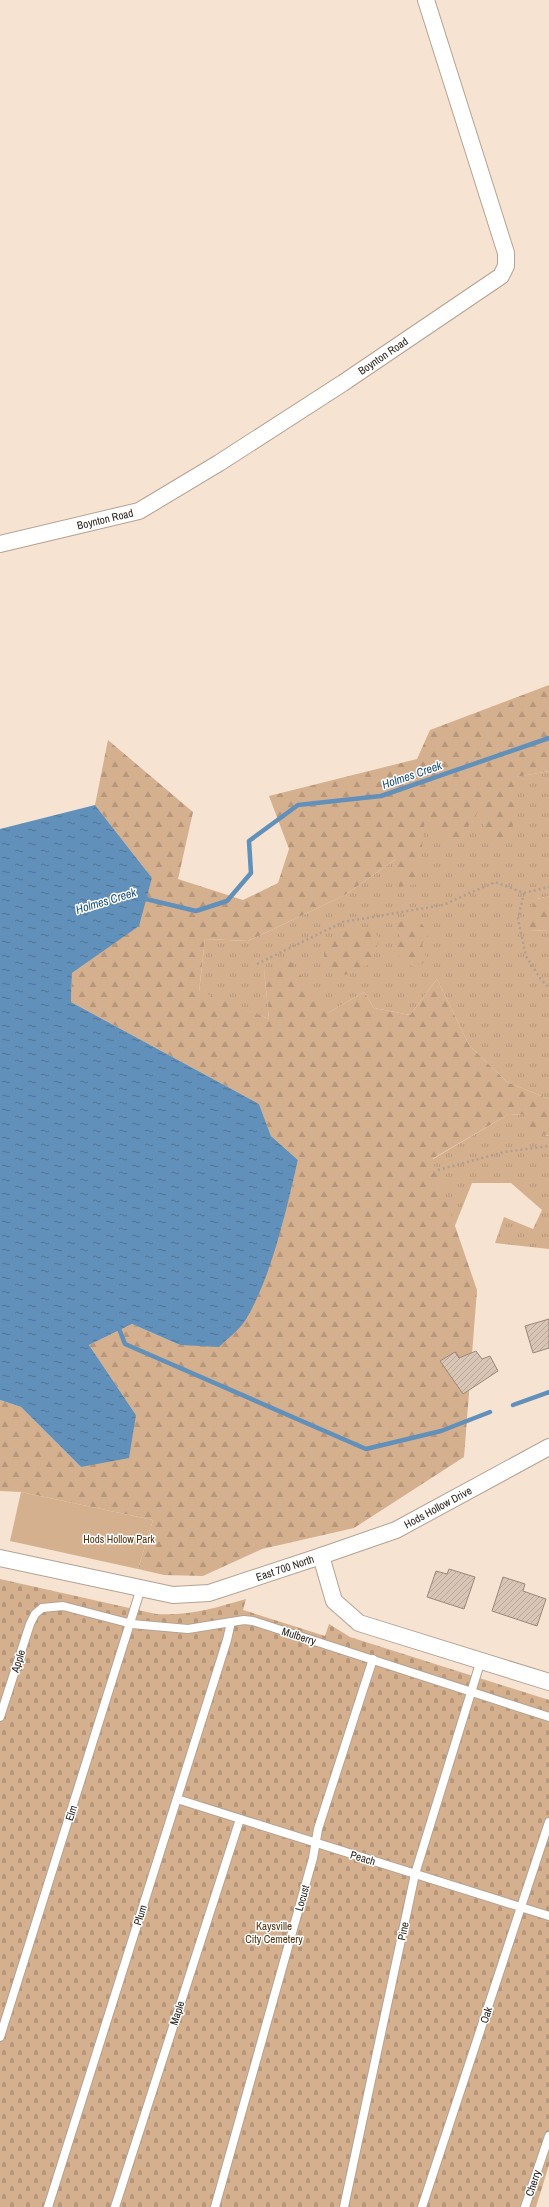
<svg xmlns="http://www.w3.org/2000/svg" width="549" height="2207" viewBox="0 0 549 2207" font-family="'Archivo Narrow',sans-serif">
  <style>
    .grass { fill: url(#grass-tufts) }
    .forest { fill: url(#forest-firs) }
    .cemetery { fill: url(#cemetery-stones) }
    .park { fill: #d5b08f }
    .water { fill: url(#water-ripples) }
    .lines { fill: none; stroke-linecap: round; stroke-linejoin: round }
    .stream { stroke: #6190ba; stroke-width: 4.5 }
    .building { fill: url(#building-hatch); stroke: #998878 }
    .service-casing { stroke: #b5a292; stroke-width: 10 }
    .minor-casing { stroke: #b5a292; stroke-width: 18 }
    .path { stroke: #ae9f91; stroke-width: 2.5; stroke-dasharray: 2 3; stroke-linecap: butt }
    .service { stroke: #fff; stroke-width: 8 }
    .minor { stroke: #fff; stroke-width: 16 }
    .labels { text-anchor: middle; stroke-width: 3; stroke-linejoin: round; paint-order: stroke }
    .street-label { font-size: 11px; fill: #2a231c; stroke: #fff }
    .park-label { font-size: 11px; fill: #52310e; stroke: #fff }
    .water-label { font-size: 12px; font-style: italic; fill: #1c507a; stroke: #fff }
  </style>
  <defs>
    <pattern id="grass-tufts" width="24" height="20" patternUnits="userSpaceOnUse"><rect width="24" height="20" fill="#d5b08f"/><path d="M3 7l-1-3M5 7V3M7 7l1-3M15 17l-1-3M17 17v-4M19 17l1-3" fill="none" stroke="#b7977b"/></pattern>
    <pattern id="forest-firs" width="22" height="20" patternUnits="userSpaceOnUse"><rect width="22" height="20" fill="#d5b08f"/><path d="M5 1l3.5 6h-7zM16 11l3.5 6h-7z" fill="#b7977b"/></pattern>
    <pattern id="cemetery-stones" width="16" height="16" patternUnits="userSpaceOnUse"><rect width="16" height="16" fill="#d5b08f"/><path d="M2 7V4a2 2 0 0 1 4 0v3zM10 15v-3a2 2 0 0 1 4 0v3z" fill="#b7977b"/></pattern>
    <pattern id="water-ripples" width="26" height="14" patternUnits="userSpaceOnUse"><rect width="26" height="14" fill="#6190ba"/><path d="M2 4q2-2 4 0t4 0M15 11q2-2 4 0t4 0" fill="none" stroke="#507596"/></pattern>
    <pattern id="building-hatch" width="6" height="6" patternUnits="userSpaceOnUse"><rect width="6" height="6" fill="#d8c5b5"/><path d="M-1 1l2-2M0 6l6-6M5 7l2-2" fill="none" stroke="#baa99b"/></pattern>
  </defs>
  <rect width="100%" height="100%" fill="#f7e3d2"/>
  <!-- grass -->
  <g class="grass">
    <path d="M549,771v125l-12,3 -7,32 19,-1v169l-42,-17 -38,-37 -32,-66 -27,36 -36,-7 -10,-16 -36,21 -64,-43 5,49 -70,-27 6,-53 43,2 97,-46 51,-36 29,-41 56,-11 36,-30z"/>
    <path d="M509,1114l16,1 22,21h2v113l-54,-6 9,-26 29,12 9,-19 -31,-27h-39l-22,55 -26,-102 9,23z"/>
  </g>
  <!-- forest -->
  <g class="forest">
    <path d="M549,685v86l-32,6 -5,59 -26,3 -5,-32 -25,38 -31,-26 -7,65 -19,3 -3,-28 -51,36 -97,46 -43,-2 -6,52 70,28 -5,-49 25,-11 39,54 36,-21 10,16 36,7 27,-36 32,66 38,37 42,17v37l-19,-7 -5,-14 -16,-1 -77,45 45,131 -13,167 -110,71 -92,21 -59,27 -39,-1 -26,-6 15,-49 -132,-28 -21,-1v-91l21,7 60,60 55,-52 -47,-70 43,-21 48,21 64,-23 18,-39 19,-54 17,-69 -27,-24 -12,-32 -188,-102 1,-29 66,-47 14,-48 -57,-73 13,-65 85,72 -15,67 65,21 35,-17 11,-34 -20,-53 148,-37 13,-29z"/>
    <path d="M549,896v34l-19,1 -4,-13 11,-19z"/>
    <path d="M416,919l14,13 -8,12 5,16 -11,8 -13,-6 -9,-12 7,-12 -10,-16z"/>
    <path d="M367,928l13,10 -10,26 -24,11 -16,-5 -6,-11v-15l17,-13z"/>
  </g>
  <!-- cemetery -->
  <path class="cemetery" d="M0,1579l156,35c35,2 58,-6 90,-15l-3,11 82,26 4,-12 21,13 199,63v465l-13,42h-536z"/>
  <!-- park -->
  <path class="park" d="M21,1492l132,28 -15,49 -128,-28z"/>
  <!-- water -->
  <path class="water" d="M95,805l57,73 -13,48 -67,47 -1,29 188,102 12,32 27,24c-12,51 -26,116 -53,161 -6,9 -18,18 -26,26l-39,-2 -48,-21 -43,21 47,70 -7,43 -48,9 -60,-60 -21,-7v-571z"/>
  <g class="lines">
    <!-- stream -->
    <g class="stream">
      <path d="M140,901l6,-2 50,12 31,-10 24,-28 -2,-32 49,-36 83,-9 168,-58"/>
      <path d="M118,1326l7,18 241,105 75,-18 49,-19"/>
      <path d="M513,1405l36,-13"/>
    </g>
  </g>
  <!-- building -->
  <g class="building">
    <path d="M549,1319v29l-16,5 -8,-27z"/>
    <path d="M476,1351l6,8 8,-3 8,15 -35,23 -23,-33 15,-9 4,6z"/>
    <path d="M449,1569l26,8 -11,32 -37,-12 9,-26 11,3z"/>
    <path d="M503,1577l22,7 -2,7 23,8 -9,27 -45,-15z"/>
  </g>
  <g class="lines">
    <defs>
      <g id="service">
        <path d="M0,1717l30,-93 5,-10 7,-6 21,-2 69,18 33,3 23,2 56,-9 9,1 296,96"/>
        <path d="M177,1799l372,117"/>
        <path d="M0,2037l141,-449"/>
        <path d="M48,2207l179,-567 4,-18"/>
        <path d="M115,2207l125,-388"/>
        <path d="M215,2207l98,-349 5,-29 55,-170"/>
        <path d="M344,2207l71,-333 66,-214"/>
        <path d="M422,2207l127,-385"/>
        <path d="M525,2207l24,-71"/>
      </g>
      <g id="minor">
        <path id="s1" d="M0,544l139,-33 80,-48 124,-80 158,-107 5,-10v-13l-80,-253"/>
        <path id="s2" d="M321,1556l75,-26 153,-83"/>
        <path id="s3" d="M0,1558l173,37 36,-2 112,-37 13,45 25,22 190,59"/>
      </g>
    </defs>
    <!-- service casing -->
    <use href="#service" class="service-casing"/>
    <!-- minor casing -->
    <use href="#minor" class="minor-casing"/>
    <!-- path -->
    <g class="path">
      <path d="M524,893l-6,26 8,37 14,22 9,10"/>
      <path d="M257,964l86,-42 100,-17 52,-23 29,11 25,-6"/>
      <path d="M438,1170l66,-18 45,-6"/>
    </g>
    <!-- service -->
    <use href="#service" class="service"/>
    <!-- minor -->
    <use href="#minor" class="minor"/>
  </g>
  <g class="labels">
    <!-- street labels -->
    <g class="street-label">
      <text dy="4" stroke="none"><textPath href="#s1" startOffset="432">Boynton Road</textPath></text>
      <text dy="4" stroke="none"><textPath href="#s1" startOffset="108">Boynton Road</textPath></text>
      <text dy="4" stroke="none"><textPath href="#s2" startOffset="127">Hods Hollow Drive</textPath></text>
      <text dy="4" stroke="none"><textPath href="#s3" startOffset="293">East 700 North</textPath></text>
      <text transform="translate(299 1636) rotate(18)" y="4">Mulberry</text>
      <text transform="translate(18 1661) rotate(-72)" y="4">Apple</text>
      <text transform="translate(71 1813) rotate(-72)" y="4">Elm</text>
      <text transform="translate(363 1858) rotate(17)" y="4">Peach</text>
      <text transform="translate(302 1898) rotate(-74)" y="4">Locust</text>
      <text transform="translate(140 1915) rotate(-73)" y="4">Plum</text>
      <text transform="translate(403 1931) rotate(-78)" y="4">Pine</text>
      <text transform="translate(177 2013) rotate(-72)" y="4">Maple</text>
      <text transform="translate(486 2015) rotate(-72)" y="4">Oak</text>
      <text transform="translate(533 2183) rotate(-72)" y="4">Cherry</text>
    </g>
    <!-- park labels -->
    <g class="park-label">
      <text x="119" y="1543">Hods Hollow Park</text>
      <text x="274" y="1930">Kaysville<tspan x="274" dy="13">City Cemetery</tspan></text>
    </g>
    <!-- water labels -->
    <g class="water-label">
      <text transform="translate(412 775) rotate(-19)" y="4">Holmes Creek</text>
      <text transform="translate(106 901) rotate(-17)" y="4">Holmes Creek</text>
    </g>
  </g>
</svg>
